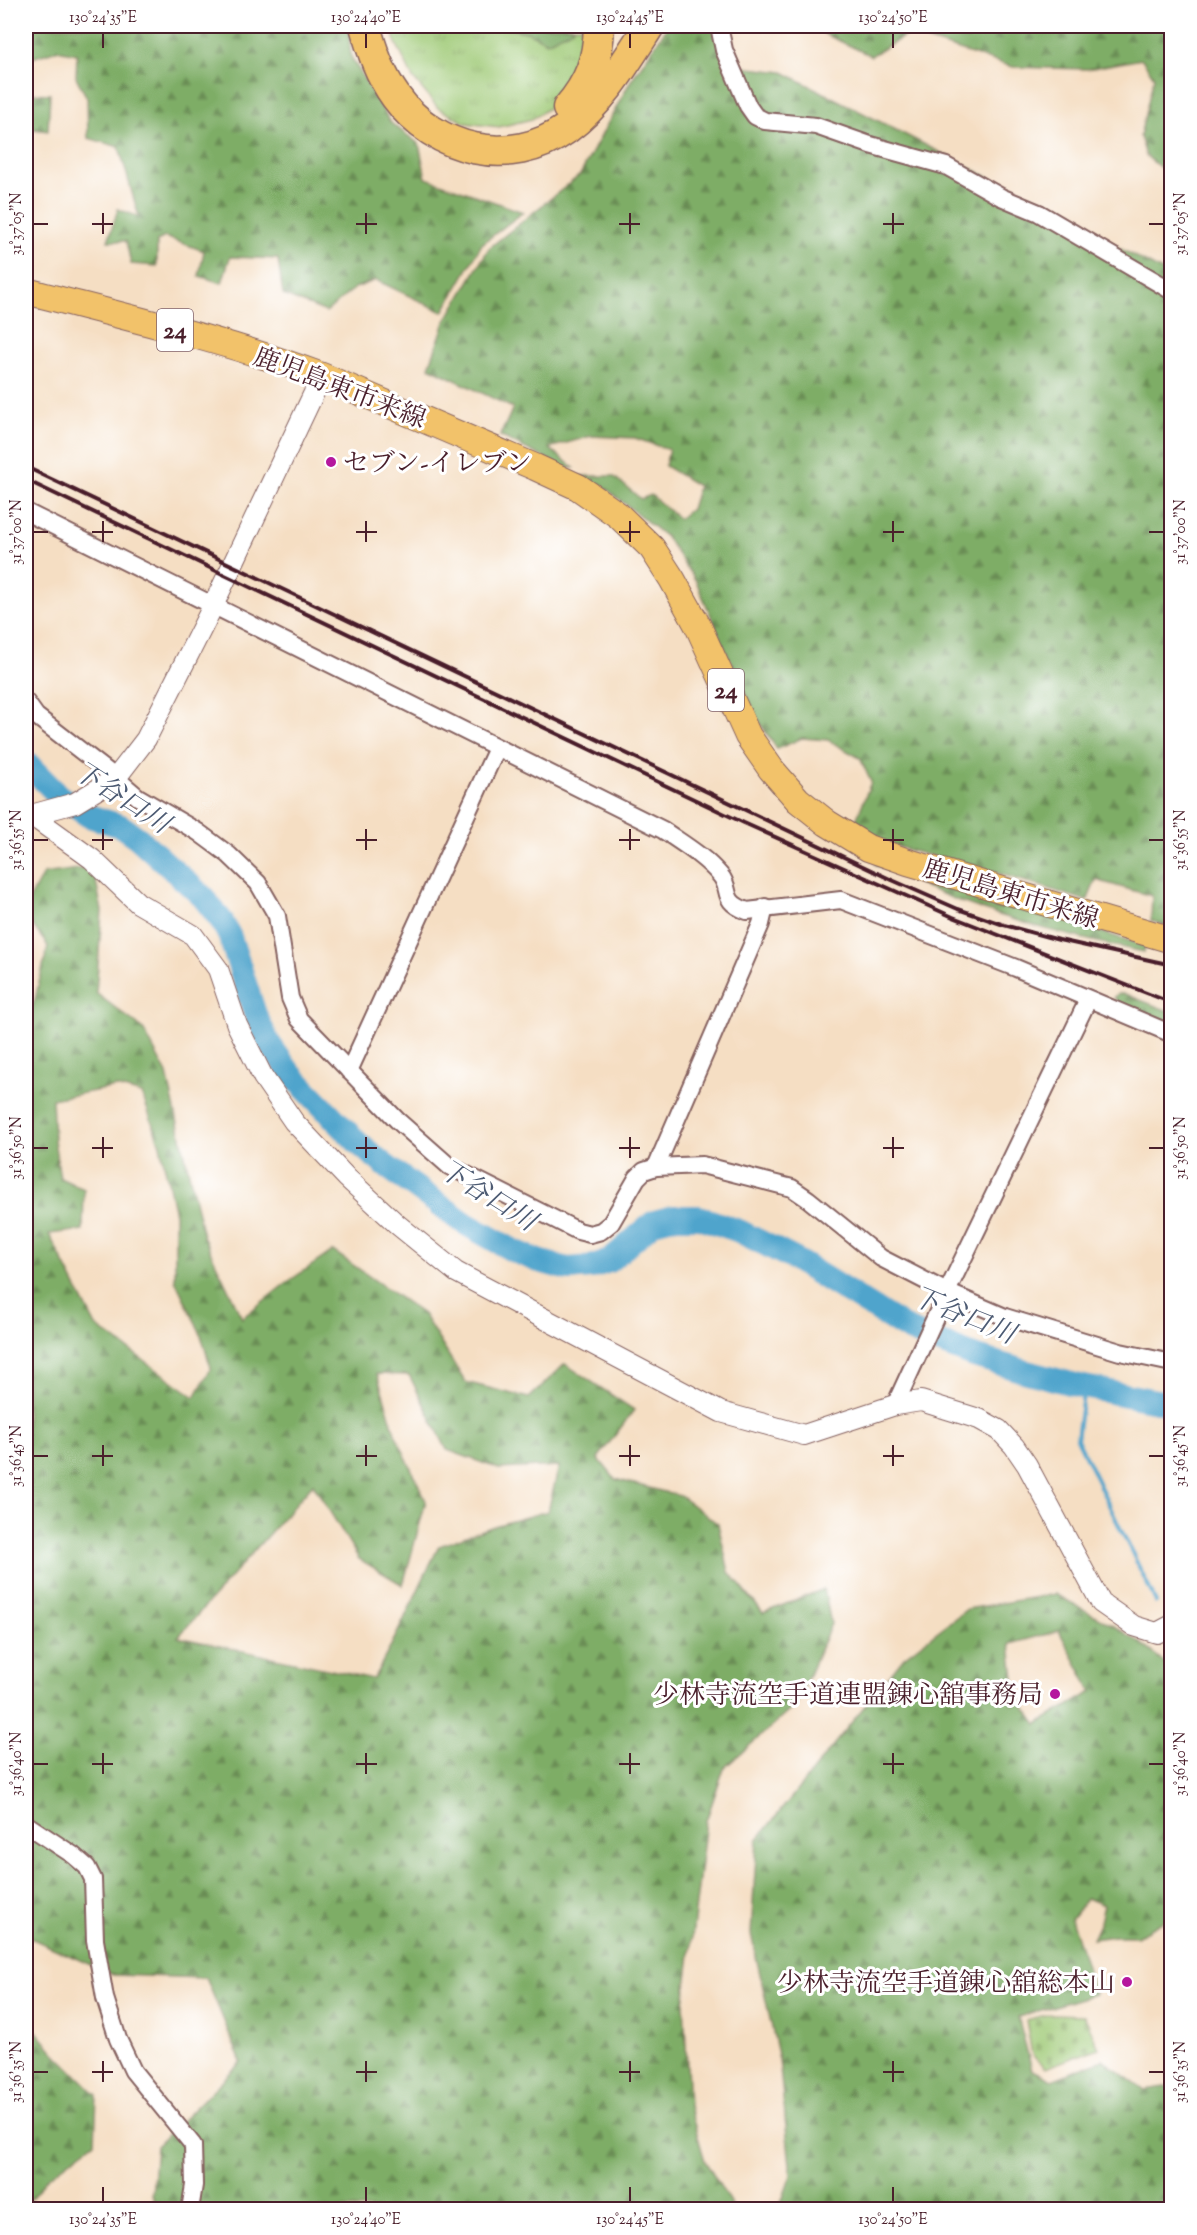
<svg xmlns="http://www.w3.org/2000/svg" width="1197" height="2235" viewBox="0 0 1197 2235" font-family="'Sorts Mill Goudy','Noto Serif JP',serif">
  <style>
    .grass { fill: url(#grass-tufts); stroke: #747450; stroke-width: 1.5 }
    .forest { fill: url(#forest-firs); stroke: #646648; stroke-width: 1.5; fill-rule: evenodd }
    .cemetery { fill: url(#cemetery-stones); stroke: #747450; stroke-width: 1.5 }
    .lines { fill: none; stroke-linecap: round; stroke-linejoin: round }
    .stream { stroke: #50a4cc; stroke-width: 4 }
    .river { stroke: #50a4cc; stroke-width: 24 }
    .minor-casing { stroke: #866260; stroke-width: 20 }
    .tertiary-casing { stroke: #866260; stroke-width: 22 }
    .primary-casing { stroke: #866260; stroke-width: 28 }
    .motorway-casing { stroke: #866260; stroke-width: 33 }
    .minor { stroke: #fff; stroke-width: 16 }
    .tertiary { stroke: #fff; stroke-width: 20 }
    .primary { stroke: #f2c26a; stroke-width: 26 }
    .motorway { stroke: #f2c26a; stroke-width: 30 }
    .rail { stroke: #4a1f2b; stroke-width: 4 }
    .ticks { fill: none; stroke: #4a1f2b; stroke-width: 2 }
    .poi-dot { fill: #b5179e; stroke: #fff; stroke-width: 2 }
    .labels { text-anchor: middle; stroke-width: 6; stroke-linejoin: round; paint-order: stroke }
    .shield { fill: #fff; stroke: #80626b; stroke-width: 1.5 }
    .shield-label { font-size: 24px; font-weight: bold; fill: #4a1f2b }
    .street-label { font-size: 26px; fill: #4a1f2b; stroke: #fff }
    .poi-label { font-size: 26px; fill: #4a1f2b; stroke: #fff; text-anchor: end }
    .water-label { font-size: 27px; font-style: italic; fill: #4d5b73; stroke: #fff }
    .neatline { fill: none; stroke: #4a1f2b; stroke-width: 2 }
    .ticks-label { font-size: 15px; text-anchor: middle; fill: #4a1f2b }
  </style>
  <defs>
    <pattern id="grass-tufts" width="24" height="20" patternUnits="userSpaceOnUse" patternTransform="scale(1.5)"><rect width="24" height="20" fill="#9ec975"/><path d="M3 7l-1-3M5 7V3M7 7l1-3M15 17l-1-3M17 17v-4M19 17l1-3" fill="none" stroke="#8aac65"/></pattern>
    <pattern id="forest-firs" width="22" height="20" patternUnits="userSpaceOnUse" patternTransform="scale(1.5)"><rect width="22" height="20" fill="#7ead66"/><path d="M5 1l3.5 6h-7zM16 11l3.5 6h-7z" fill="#698c54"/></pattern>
    <pattern id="cemetery-stones" width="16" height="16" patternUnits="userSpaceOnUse" patternTransform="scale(1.5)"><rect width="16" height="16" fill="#9ec975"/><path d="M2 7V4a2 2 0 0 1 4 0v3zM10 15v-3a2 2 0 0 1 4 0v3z" fill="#8aac65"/></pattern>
  </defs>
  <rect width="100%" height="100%" fill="#fff"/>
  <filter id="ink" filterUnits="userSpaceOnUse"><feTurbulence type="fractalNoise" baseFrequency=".0167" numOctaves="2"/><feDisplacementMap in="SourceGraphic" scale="12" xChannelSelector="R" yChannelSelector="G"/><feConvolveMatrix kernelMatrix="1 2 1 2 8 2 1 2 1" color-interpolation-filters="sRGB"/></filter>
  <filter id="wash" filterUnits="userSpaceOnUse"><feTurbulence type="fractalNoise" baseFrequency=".008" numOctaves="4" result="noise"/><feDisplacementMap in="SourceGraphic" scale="24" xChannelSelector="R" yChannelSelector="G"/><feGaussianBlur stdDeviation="1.35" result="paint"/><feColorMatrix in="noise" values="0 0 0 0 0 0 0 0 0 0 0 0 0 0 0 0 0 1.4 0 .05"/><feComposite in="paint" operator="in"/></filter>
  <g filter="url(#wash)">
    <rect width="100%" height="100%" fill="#f5dec3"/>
    <!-- grass -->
    <path class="grass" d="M390,26h196l2,19 -29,56 -27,18 -33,8 -34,-4 -27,-15 -25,-30 -17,-35z"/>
    <!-- forest -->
    <g class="forest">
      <path d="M26,26h322l3,31 40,66 28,21 7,34 97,34 -41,32 -39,68 -67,-32 -21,8 -29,24 -43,-17 -5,-36 -48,-2 -8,26 -23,-7 5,-25 -39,-14 -8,4v25l-26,-2 -5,-23h-18l10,-32 21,8 -20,-70 -31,-9 -1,-40 -11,-21 1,-23 -20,-4 -31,10z"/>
      <path d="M505,26h69l-1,3 -26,13 -20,-10 -22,-4z"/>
      <path d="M668,26h45l29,41 41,5 199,102 189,102v651l-20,-6 1,-25 -56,-16 -9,21c-37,-12 -74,-24 -111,-34 -40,-12 -89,-16 -121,-44l16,-41 -11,-24 -32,-18 -26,-2 -25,11 -16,-24 -22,-44 -43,-100 -30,-44 -63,-51 -23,-10h33l28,23 10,-4 28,24 12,-10 7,-23 -33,-20 4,-16 -34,-12 -44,-2 -42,12 25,20h-9l-65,-32 13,-28 -84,-41 16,-45 44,-74 91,-73 50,-93z"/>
      <path d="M815,26h356l1,87 -4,11 3,2v50l-25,-20 -6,-20 14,-59 -12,-18 -55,10 -74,-2 -105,-33 -37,22 -46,-22z"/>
      <path d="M26,93l24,1 -2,37 -22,-3z"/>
      <path d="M879,861l266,85 -1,6c-60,-12 -119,-27 -177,-48 -31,-11 -62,-27 -92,-40z"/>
      <path d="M93,867l9,44 -6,82 47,36 24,45 36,162 39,82 44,-35 47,-32 90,63 42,68 64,16 36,-34 69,46 -36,48 17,21 65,17 38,28 11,48 34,41 61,-24 7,35 -35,81 -72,63 -18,53 -22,183 5,102 16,55 29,48h-576l-6,-14 4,-49 85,-84 -35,-84 -93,-3 -87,-39v-916l9,-21 13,-53c-28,-38 -28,-30 -5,-72zM116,1087l26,7 18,51 15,69v66l25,52 11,36 -16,29 -99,-71 -47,-92 34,-4 1,-41 -24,-11 -6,-38 -2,-41zM377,1374l32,1 38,75 52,19 60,-3 -11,45 -54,15 -55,20c-22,44 -41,90 -66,133l-195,-42 135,-153 46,75 44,26 23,-84 -31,-68z"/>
      <path d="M1118,994h7l46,18v14l-52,-22 -5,-7z"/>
      <path d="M1055,1594c39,22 86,42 116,76v251l-2,-3 -32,18h-23l-22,3 8,-17 4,-17 -17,-7 -16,21 24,75 -77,23 14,53 20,10 51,-20 42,30 26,-4v123h-392l12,-34 -12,-116 -28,-125 6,-94 147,-183 63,-48zM1059,1631l33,61 -55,32 -21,-29 -6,-51z"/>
      <path d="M26,2019l28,33 43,43 -2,47 -48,36 -21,27z"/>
    </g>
    <!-- cemetery -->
    <path class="cemetery" d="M1050,2014l34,1 15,33 -54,20 -13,-13 -6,-35z"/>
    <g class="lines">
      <!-- stream -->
      <path class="stream" d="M1084,1387l-7,52 79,163"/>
      <!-- river -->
      <path class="river" d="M26,762l33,34 30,20 32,10 17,12 65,59 18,23 9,17 25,77 13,28 22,31 69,71 27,22 80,58 48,27 25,10 29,8 23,-2 18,-6 45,-39 19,-5h26l40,14 57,29 113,70 24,10 41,16 53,16 57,15 88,17"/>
    </g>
  </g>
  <g filter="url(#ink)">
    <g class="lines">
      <defs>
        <g id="minor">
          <path d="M719,26l5,24 24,56 7,10 10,5 51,5 54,19 76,21 55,31 38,16 133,78"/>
          <path d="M26,512l637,318c20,14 41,26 57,45 13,15 -1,25 27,36l94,-11 175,68 156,66"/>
          <path d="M26,702l10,14 80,62 22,19 60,35 31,23 29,28 19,33 13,82 9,21 98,101 52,46 129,65 12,3 11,-3 10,-8 26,-45 7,-7 12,-4 46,-2 90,23 16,11 73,59 66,34 58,25 115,35 52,11"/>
          <path d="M349,1071l148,-323"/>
          <path d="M656,1167l105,-243 4,-17"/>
          <path d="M895,1405l52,-113 141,-292"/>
          <path d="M26,1824l47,31 14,12 6,12 2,61 10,58 13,41 15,32 60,74 1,40 -4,25"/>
        </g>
        <g id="tertiary">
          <path d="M26,815h5l61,44 46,44 55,32 25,34 19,56 26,52 31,45 53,56 51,47 58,47 265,140 83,23 91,-30 26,-4 58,18 20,11 15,16 13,19 74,138 33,23 23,7 15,-8"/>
          <path d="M31,815l44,-12 41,-25 30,-39 67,-133 109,-230"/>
        </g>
        <path id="primary" d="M26,291c99,26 200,49 296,85l213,91 43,20 40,28 34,33 20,31 26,47 50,110 23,33 27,31 29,23 41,25 40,14 264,78"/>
        <g id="motorway">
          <path d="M365,26c7,25 15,49 31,71 39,54 114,72 170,32 36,-26 60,-67 83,-103"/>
          <path d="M568,108c22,-26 30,-48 31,-82"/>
        </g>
      </defs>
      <!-- minor casing -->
      <use href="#minor" class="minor-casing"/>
      <!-- tertiary casing -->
      <use href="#tertiary" class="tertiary-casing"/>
      <!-- primary casing -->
      <use href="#primary" class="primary-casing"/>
      <!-- motorway casing -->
      <use href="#motorway" class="motorway-casing"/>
      <!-- minor -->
      <use href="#minor" class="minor"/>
      <!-- tertiary -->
      <use href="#tertiary" class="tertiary"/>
      <!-- primary -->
      <use href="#primary" class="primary"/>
      <!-- motorway -->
      <use href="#motorway" class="motorway"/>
      <!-- rail -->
      <g class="rail">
        <path d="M26,467l866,413 66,29 46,16 55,15 113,25"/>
        <path d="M26,480l718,343 209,94 219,86"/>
      </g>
    </g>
  </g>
  <!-- ticks -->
  <path class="ticks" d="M103,33v15M366,33v15M630,33v15M893,33v15M103,213v21M366,213v21M630,213v21M893,213v21M33,224h15M92,224h21M356,224h21M619,224h21M883,224h21M1149,224h15M103,521v21M366,521v21M630,521v21M893,521v21M33,532h15M92,532h21M356,532h21M619,532h21M883,532h21M1149,532h15M103,829v21M366,829v21M630,829v21M893,829v21M33,840h15M92,840h21M356,840h21M619,840h21M883,840h21M1149,840h15M103,1137v21M366,1137v21M630,1137v21M893,1137v21M33,1148h15M92,1148h21M356,1148h21M619,1148h21M883,1148h21M1149,1148h15M103,1445v21M366,1445v21M630,1445v21M893,1445v21M33,1456h15M92,1456h21M356,1456h21M619,1456h21M883,1456h21M1149,1456h15M103,1753v21M366,1753v21M630,1753v21M893,1753v21M33,1764h15M92,1764h21M356,1764h21M619,1764h21M883,1764h21M1149,1764h15M103,2061v21M366,2061v21M630,2061v21M893,2061v21M33,2072h15M92,2072h21M356,2072h21M619,2072h21M883,2072h21M1149,2072h15M103,2187v15M366,2187v15M630,2187v15M893,2187v15"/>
  <!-- markers -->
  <g class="poi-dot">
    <circle cx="331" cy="462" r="6"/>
    <circle cx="1055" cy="1694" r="6"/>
    <circle cx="1127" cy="1982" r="6"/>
  </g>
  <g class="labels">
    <!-- shield labels -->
    <g class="shield">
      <rect x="157" y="309" width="36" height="42" rx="4.5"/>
      <rect x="708" y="669" width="36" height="42" rx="4.5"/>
    </g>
    <g class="shield-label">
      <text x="175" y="338">24</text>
      <text x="726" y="698">24</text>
    </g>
    <!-- street labels -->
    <g class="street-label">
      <text transform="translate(340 387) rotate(21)" y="9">鹿児島東市来線</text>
      <text transform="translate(1011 893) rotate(17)" y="9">鹿児島東市来線</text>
    </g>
    <!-- poi labels -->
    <g class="poi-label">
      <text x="343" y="471" text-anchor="start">セブン-イレブン</text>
      <text x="1043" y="1703">少林寺流空手道連盟錬心舘事務局</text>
      <text x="1115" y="1991">少林寺流空手道錬心舘総本山</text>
    </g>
    <!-- water labels -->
    <g class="water-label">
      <text transform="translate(122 797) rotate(33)" y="9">下谷口川</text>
      <text transform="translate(488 1195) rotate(32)" y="9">下谷口川</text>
      <text transform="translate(964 1315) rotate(22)" y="9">下谷口川</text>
    </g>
  </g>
  <!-- margin -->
  <rect width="1197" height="2235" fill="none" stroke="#fff" stroke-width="66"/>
  <rect x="33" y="33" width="1131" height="2169" class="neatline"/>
  <g class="ticks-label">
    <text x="103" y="22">130°24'35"E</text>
    <text x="366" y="22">130°24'40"E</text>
    <text x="630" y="22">130°24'45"E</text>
    <text x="893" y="22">130°24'50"E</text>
    <text transform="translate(16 224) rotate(-90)" y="5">31°37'05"N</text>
    <text transform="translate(1180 224) rotate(-90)" y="5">31°37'05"N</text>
    <text transform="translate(16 532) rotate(-90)" y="5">31°37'00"N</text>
    <text transform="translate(1180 532) rotate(-90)" y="5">31°37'00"N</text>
    <text transform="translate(16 840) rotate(-90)" y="5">31°36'55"N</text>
    <text transform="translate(1180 840) rotate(-90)" y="5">31°36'55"N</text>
    <text transform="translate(16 1148) rotate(-90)" y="5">31°36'50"N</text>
    <text transform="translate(1180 1148) rotate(-90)" y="5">31°36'50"N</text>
    <text transform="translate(16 1456) rotate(-90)" y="5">31°36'45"N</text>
    <text transform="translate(1180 1456) rotate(-90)" y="5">31°36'45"N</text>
    <text transform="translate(16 1764) rotate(-90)" y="5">31°36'40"N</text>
    <text transform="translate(1180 1764) rotate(-90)" y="5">31°36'40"N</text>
    <text transform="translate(16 2072) rotate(-90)" y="5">31°36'35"N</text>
    <text transform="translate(1180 2072) rotate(-90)" y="5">31°36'35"N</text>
    <text x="103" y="2224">130°24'35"E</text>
    <text x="366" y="2224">130°24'40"E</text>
    <text x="630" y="2224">130°24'45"E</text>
    <text x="893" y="2224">130°24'50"E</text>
  </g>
</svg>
